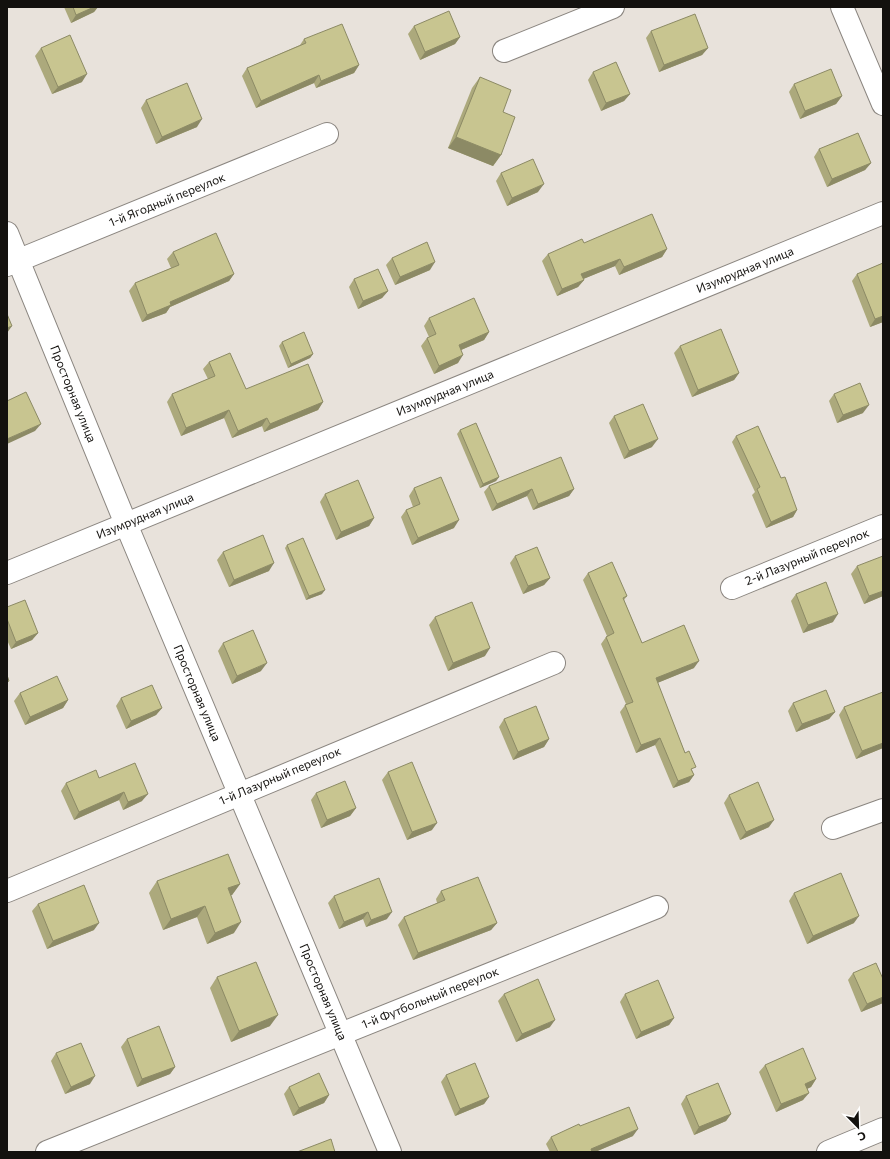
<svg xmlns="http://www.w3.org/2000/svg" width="890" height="1159" viewBox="0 0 890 1159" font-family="Commissioner,sans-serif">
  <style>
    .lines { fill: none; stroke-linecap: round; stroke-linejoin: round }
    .street-casing { stroke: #8b8680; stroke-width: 24 }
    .street { stroke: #fff; stroke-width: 22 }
    .wall { fill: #aca97c }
    .shaded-wall { fill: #8c8a65 }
    .building { fill: #c8c590; stroke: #8c8a65 }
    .labels { text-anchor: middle; stroke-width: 4; stroke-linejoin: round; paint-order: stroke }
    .street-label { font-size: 12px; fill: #13110e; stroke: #fff }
  </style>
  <rect width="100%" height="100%" fill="#e8e2db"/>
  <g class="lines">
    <defs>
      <g id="street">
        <path d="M842,7l41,97"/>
        <path d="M504,51l109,-44"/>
        <path d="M7,233l119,291 264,628"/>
        <path d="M7,265l320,-131"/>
        <path d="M7,573l876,-360"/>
        <path d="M732,588l151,-62"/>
        <path d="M833,828l50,-18"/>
        <path d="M7,891l547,-228"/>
        <path d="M47,1152l610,-245"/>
        <path d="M828,1152l55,-23"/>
      </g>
    </defs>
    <!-- street casing -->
    <use href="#street" class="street-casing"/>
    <!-- street -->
    <use href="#street" class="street"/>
  </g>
  <!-- wall -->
  <g class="wall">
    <path d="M64,7h34l-4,5 -23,11z"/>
    <path d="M414,26l46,11 -5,7 -35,16 -12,-26z"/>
    <path d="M651,31l57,17 -6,7 -43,17 -13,-34z"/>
    <path d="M304,39l55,26 -5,8 -38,15 -2,-5 -58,25 -14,-32 5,-8 53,-23z"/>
    <path d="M41,48l41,34 -30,12 -17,-38z"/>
    <path d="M593,72l37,22 -6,7 -23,10 -13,-31z"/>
    <path d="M480,77l23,35 -2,43 -8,11 -45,-18 24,-60z"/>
    <path d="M794,84l48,12 -6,8 -36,15 -11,-27z"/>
    <path d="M146,100l51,27 -41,17 -15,-36z"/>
    <path d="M819,149l52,14 -6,7 -38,17 -13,-30z"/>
    <path d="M501,173l37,19 -31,14 -11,-25z"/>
    <path d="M584,243l83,6 -5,8 -43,18 -4,-9 -32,13 1,1 -6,7 -21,9 -15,-35 6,-7z"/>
    <path d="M173,252l61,22 -5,7 -59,26 -4,6 -24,9 -13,-31 6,-8 36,-15 -4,-9z"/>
    <path d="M392,258l38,12 -35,15 -9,-20z"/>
    <path d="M883,263v59l-13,5 -18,-46 5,-7z"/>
    <path d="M354,279l34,12 -6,7 -24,11 -9,-22z"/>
    <path d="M429,318l60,14 -5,8 -23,10 -3,13 -24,11 -13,-28 6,-8 2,-1 -5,-11z"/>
    <path d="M282,342l31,12 -3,4 -22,10 -9,-22z"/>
    <path d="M680,346l59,27 -5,7 -42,17 -18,-44z"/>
    <path d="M209,362l37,27 77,13 -5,8 -54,22 -2,-6 -30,12 -8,-20 -43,18 -14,-34 5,-8 36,-15 -5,-10z"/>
    <path d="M834,394l29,19 -26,10 -8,-22z"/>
    <path d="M614,416l38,31 -28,12 -15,-36z"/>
    <path d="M460,430l39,47 -3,4 -16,7 -23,-54z"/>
    <path d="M736,436l45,42 16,32 -4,7 -27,11 -14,-33 3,-3 -23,-50z"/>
    <path d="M489,486l85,3 -5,7 -36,14 -6,-14 -35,15 -8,-19z"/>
    <path d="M414,488l40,40 -42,17 -11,-28 5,-7 7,-3 -4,-11z"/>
    <path d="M325,494l49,24 -5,8 -33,14 -16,-38z"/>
    <path d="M287,545l35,49 -16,6 -21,-52z"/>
    <path d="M223,552l46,19 -40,16 -12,-27z"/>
    <path d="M515,556l35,22 -6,7 -21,9 -13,-31z"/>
    <path d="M857,566l26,30 -19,8 -13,-30z"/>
    <path d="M588,573l39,23 -3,4 18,43 52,25 -37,15 37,92 -5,7 -16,6 -18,-43 -19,8 -16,-41 6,-8 -25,-60 5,-7 1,-1 -24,-56z"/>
    <path d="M796,594l37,28 -30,11 -12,-32z"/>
    <path d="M7,607l31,26 -6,7 -21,9 -4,-9z"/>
    <path d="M435,617l50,39 -37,15 -19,-46z"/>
    <path d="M223,643l38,28 -29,13 -14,-33z"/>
    <path d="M883,692v56l-27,11 -17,-44 5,-8z"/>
    <path d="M20,693l48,7 -5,8 -38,17 -11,-24z"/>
    <path d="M121,698l41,10 -6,7 -30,14 -10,-23z"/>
    <path d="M793,703l42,9 -6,7 -33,13 -8,-21z"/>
    <path d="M504,719l45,20 -5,8 -31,13 -14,-33z"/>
    <path d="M388,772l44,58 -25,10 -25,-60z"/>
    <path d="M99,778l43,23 -19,9 -4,-10 -45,20 -13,-29 5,-8z"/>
    <path d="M316,793l40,15 -6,8 -29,12 -10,-28z"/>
    <path d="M729,795l40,32 -29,13 -16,-37z"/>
    <path d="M157,881l83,3 -8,11h-1l3,38 -27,11 -10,-27 -34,13 -14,-37z"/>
    <path d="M441,891l56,32 -6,7 -78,30 -15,-35 6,-8 33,-14 -1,-4z"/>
    <path d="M794,893l60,30 -47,21 -18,-43z"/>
    <path d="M334,896l53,23 -21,8 -3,-8 -24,10 -11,-26z"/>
    <path d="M38,904l56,26 -47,19 -15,-38z"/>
    <path d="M853,973l30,30 -22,9 -13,-32z"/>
    <path d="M217,977l53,49 -39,16 -21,-54z"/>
    <path d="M504,994l46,33 -34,15 -18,-41z"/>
    <path d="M625,994l49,24 -5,7 -33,14 -16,-37z"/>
    <path d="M127,1039l48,28 -5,7 -33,13 -16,-40z"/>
    <path d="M56,1053l34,31 -25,10 -14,-33z"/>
    <path d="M765,1065l51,14 -5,8 -4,2 -4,11 -27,12 -17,-40z"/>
    <path d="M446,1075l43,22 -5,7 -29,12 -14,-34z"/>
    <path d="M289,1087l40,8 -5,8 -31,13 -9,-22z"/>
    <path d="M686,1096l45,18 -5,7 -32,14 -13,-31z"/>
    <path d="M580,1126l53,10 -38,16h-45l-4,-8 5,-7z"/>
  </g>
  <!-- shaded-wall -->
  <g class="shaded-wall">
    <path d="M94,7h4l-4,5 -23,11 5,-8z"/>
    <path d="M460,37l-5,7 -35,16 5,-8z"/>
    <path d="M708,48l-6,7 -43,17 5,-7z"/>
    <path d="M359,65l-5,8 -38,15 5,-7z"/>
    <path d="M87,74l-5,8 -30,12 6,-7z"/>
    <path d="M319,75l-5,8 -58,25 5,-7z"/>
    <path d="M630,94l-6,7 -23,10 5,-8z"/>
    <path d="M842,96l-6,8 -36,15 5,-8z"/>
    <path d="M202,119l-5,8 -41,17 6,-7z"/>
    <path d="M456,137l45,18 -8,11 -45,-18z"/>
    <path d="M871,163l-6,7 -38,17 5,-8z"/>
    <path d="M544,184l-6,8 -31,14 5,-8z"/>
    <path d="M667,249l-5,8 -43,18 5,-8z"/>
    <path d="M620,259l-5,7 -39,16 5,-8z"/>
    <path d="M435,262l-5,8 -35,15 5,-8z"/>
    <path d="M234,274l-5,7 -59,26 -4,6 -24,9 5,-7 23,-13z"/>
    <path d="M584,280l-6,7 -21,9 5,-7z"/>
    <path d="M388,291l-6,7 -24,11 5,-8z"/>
    <path d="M883,316v6l-13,5 5,-8z"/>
    <path d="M12,326l-5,7v-5z"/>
    <path d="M489,332l-5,8 -30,13 5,-8z"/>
    <path d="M313,354l-3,4 -22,10 3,-4z"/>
    <path d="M463,355l-5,8 -24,11 5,-8z"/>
    <path d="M739,373l-5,7 -42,17 6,-7z"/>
    <path d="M323,402l-5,8 -54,22 6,-8z"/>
    <path d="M869,405l-6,8 -26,10 6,-8z"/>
    <path d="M229,410l-5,8 -43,18 5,-8z"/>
    <path d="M267,418l-5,8 -30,12 6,-7z"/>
    <path d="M41,424l-6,7 -28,13v-5z"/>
    <path d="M658,439l-6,8 -28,12 5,-8z"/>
    <path d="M499,477l-3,4 -16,7 3,-4z"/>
    <path d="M532,489l-5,7 -35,15 5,-7z"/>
    <path d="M574,489l-5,7 -36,14 5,-6z"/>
    <path d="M797,510l-4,7 -27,11 5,-6z"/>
    <path d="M374,518l-5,8 -33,14 5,-8z"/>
    <path d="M459,520l-5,8 -42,17 6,-7z"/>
    <path d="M274,563l-5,8 -40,16 5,-7z"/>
    <path d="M550,578l-6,7 -21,9 5,-8z"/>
    <path d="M325,590l-3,4 -16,6 3,-4z"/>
    <path d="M883,591v5l-19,8 5,-8z"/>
    <path d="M838,614l-5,8 -30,11 5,-8z"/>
    <path d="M38,633l-6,7 -21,9 5,-7z"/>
    <path d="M490,648l-5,8 -37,15 5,-8z"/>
    <path d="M699,661l-5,7 -44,18 6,-8z"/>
    <path d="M267,663l-6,8 -29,13 5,-8z"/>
    <path d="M68,700l-5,8 -38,17 5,-8z"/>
    <path d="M162,708l-6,7 -30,14 5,-8z"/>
    <path d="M835,712l-6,7 -33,13 6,-8z"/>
    <path d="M660,738l-5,7 -19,8 5,-8z"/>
    <path d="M549,739l-5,8 -31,13 5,-8z"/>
    <path d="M883,743v5l-27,11 6,-8z"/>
    <path d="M694,775l-5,7 -16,6 5,-7z"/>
    <path d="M124,792l-5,8 -45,20 5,-8z"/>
    <path d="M148,794l-6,7 -19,9 5,-8z"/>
    <path d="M356,808l-6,8 -29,12 6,-8z"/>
    <path d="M774,820l-5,7 -29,13 6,-8z"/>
    <path d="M437,823l-5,7 -25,10 5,-8z"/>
    <path d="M240,884l-8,11 -12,4 8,-11z"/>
    <path d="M205,906l-8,11 -34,13 8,-11z"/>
    <path d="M368,912l-5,7 -24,10 5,-7z"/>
    <path d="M392,912l-5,7 -21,8 5,-7z"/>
    <path d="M859,916l-5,7 -47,21 6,-8z"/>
    <path d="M241,922l-7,11 -27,11 8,-11z"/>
    <path d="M99,923l-5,7 -47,19 6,-8z"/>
    <path d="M497,923l-6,7 -78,30 5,-7z"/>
    <path d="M883,997v6l-22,9 6,-8z"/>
    <path d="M278,1015l-8,11 -39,16 8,-11z"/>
    <path d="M674,1018l-5,7 -33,14 5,-7z"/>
    <path d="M555,1020l-5,7 -34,15 6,-8z"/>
    <path d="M175,1067l-5,7 -33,13 5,-8z"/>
    <path d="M95,1076l-5,8 -25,10 6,-7z"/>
    <path d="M816,1079l-5,8 -11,5 5,-8z"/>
    <path d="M809,1093l-6,7 -27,12 5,-8z"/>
    <path d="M329,1095l-5,8 -31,13 6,-8z"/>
    <path d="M489,1097l-5,7 -29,12 5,-7z"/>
    <path d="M731,1114l-5,7 -32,14 5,-8z"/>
    <path d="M638,1129l-5,7 -38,16h-6l2,-3z"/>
  </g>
  <!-- building -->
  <g class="building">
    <path d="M73,7h21l-18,8z"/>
    <path d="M449,11l11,26 -35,15 -11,-26z"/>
    <path d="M695,14l13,34 -44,17 -13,-34z"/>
    <path d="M342,24l17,41 -38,16 -2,-6 -58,26 -14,-33 59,-25 -2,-4z"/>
    <path d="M70,35l17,39 -29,13 -17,-39z"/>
    <path d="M616,62l14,32 -24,9 -13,-31z"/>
    <path d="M831,69l11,27 -37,15 -11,-27z"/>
    <path d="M480,77l31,13 -8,22 12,5 -14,38 -45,-18z"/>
    <path d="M187,83l15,36 -40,18 -16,-37z"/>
    <path d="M858,133l13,30 -39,16 -13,-30z"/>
    <path d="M533,159l11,25 -32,14 -11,-25z"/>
    <path d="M652,214l15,35 -43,18 -4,-8 -39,15 3,6 -22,9 -14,-35 34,-15 2,4z"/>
    <path d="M216,233l18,41 -64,28 1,3 -24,10 -12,-32 44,-18 -6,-13z"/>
    <path d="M427,242l8,20 -35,15 -8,-19z"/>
    <path d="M883,263v53l-8,3 -18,-45z"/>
    <path d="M378,269l10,22 -25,10 -9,-22z"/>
    <path d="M474,298l15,34 -30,13 4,10 -24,11 -12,-28 9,-4 -7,-16z"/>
    <path d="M7,314l5,12 -5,2z"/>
    <path d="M721,329l18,44 -41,17 -18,-44z"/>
    <path d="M304,332l9,22 -22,10 -9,-22z"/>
    <path d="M230,353l16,36 62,-25 15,38 -53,22 -3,-6 -29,13 -9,-21 -43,18 -14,-34 43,-18 -6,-14z"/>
    <path d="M860,383l9,22 -26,10 -9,-21z"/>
    <path d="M26,392l15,32 -34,15v-38z"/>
    <path d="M643,404l15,35 -29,12 -15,-35z"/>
    <path d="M476,423l23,54 -16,7 -23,-54z"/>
    <path d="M758,426l23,52 4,-1 12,33 -26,12 -14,-33 3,-2 -24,-51z"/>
    <path d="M561,457l13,32 -36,15 -6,-15 -35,15 -8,-18z"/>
    <path d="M441,477l18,43 -41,18 -12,-28 14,-6 -6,-16z"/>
    <path d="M358,480l16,38 -33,14 -16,-38z"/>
    <path d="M263,535l11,28 -40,17 -11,-28z"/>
    <path d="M303,538l22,52 -16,6 -22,-51z"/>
    <path d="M537,547l13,31 -22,8 -13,-30z"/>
    <path d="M883,556v35l-14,5 -12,-30z"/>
    <path d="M612,562l15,34 -4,2 19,45 42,-18 15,36 -43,17 29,75 4,-2 7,16 -5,2 3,6 -16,6 -18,-43 -19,7 -16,-40 8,-3 -27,-65 8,-4 -26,-60z"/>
    <path d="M826,582l12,32 -30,11 -12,-31z"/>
    <path d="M25,600l13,33 -22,9 -9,-23v-12z"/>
    <path d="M472,602l18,46 -37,15 -18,-46z"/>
    <path d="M253,630l14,33 -30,13 -14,-33z"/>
    <path d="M7,675l2,6 -2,1z"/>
    <path d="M57,676l11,24 -38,17 -10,-24z"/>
    <path d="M152,685l10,23 -31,13 -10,-23z"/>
    <path d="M826,690l9,22 -33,12 -9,-21z"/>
    <path d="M883,692v51l-21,8 -18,-44z"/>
    <path d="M536,706l13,33 -31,13 -14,-33z"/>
    <path d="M412,762l25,61 -25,9 -24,-60z"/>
    <path d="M135,763l13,31 -20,8 -4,-10 -45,20 -13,-29 30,-13 3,8z"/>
    <path d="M345,781l11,27 -29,12 -11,-27z"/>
    <path d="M758,782l16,38 -28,12 -17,-37z"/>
    <path d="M228,854l12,30 -12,4 13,34 -26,11 -10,-27 -34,13 -14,-38z"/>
    <path d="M841,873l18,43 -46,20 -19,-43z"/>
    <path d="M478,877l19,46 -79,30 -14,-36 41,-17 -4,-9z"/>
    <path d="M379,878l13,34 -21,8 -3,-8 -24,10 -10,-26z"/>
    <path d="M84,885l15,38 -46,18 -15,-37z"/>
    <path d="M256,962l22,53 -39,16 -22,-54z"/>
    <path d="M876,963l7,16v18l-16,7 -14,-31z"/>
    <path d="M538,979l17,41 -33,14 -18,-40z"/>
    <path d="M658,980l16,38 -33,14 -16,-38z"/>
    <path d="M159,1026l16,41 -33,12 -15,-40z"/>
    <path d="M81,1043l14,33 -24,11 -15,-34z"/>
    <path d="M803,1048l13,31 -11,5 4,9 -28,11 -16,-39z"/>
    <path d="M475,1063l14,34 -29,12 -14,-34z"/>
    <path d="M319,1073l10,22 -30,13 -10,-21z"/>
    <path d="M718,1083l13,31 -32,13 -13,-31z"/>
    <path d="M629,1107l9,22 -47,20 1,3h-34l-7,-15 28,-13 1,2z"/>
    <path d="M331,1139l4,13h-38z"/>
  </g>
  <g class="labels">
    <!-- street labels -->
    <g class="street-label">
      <text transform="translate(167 200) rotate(-22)" y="4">1-й Ягодный переулок</text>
      <text transform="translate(745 270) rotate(-22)" y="4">Изумрудная улица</text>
      <text transform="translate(445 393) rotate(-22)" y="4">Изумрудная улица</text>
      <text transform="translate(73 394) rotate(68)" y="4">Просторная улица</text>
      <text transform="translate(145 516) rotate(-22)" y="4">Изумрудная улица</text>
      <text transform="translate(807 557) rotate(-22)" y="4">2-й Лазурный переулок</text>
      <text transform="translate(197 693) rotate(67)" y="4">Просторная улица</text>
      <text transform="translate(280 776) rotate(-23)" y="4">1-й Лазурный переулок</text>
      <text transform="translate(323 992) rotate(67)" y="4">Просторная улица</text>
      <text transform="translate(430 998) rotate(-22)" y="4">1-й Футбольный переулок</text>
    </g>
  </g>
  <!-- border -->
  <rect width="890" height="1159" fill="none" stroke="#13110e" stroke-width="16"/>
  <!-- north arrow -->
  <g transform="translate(858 1127) rotate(157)" stroke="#ffffff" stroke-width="3" paint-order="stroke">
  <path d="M0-3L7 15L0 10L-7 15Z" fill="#13110e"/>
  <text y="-6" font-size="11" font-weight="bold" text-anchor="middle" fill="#13110e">С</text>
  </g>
</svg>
